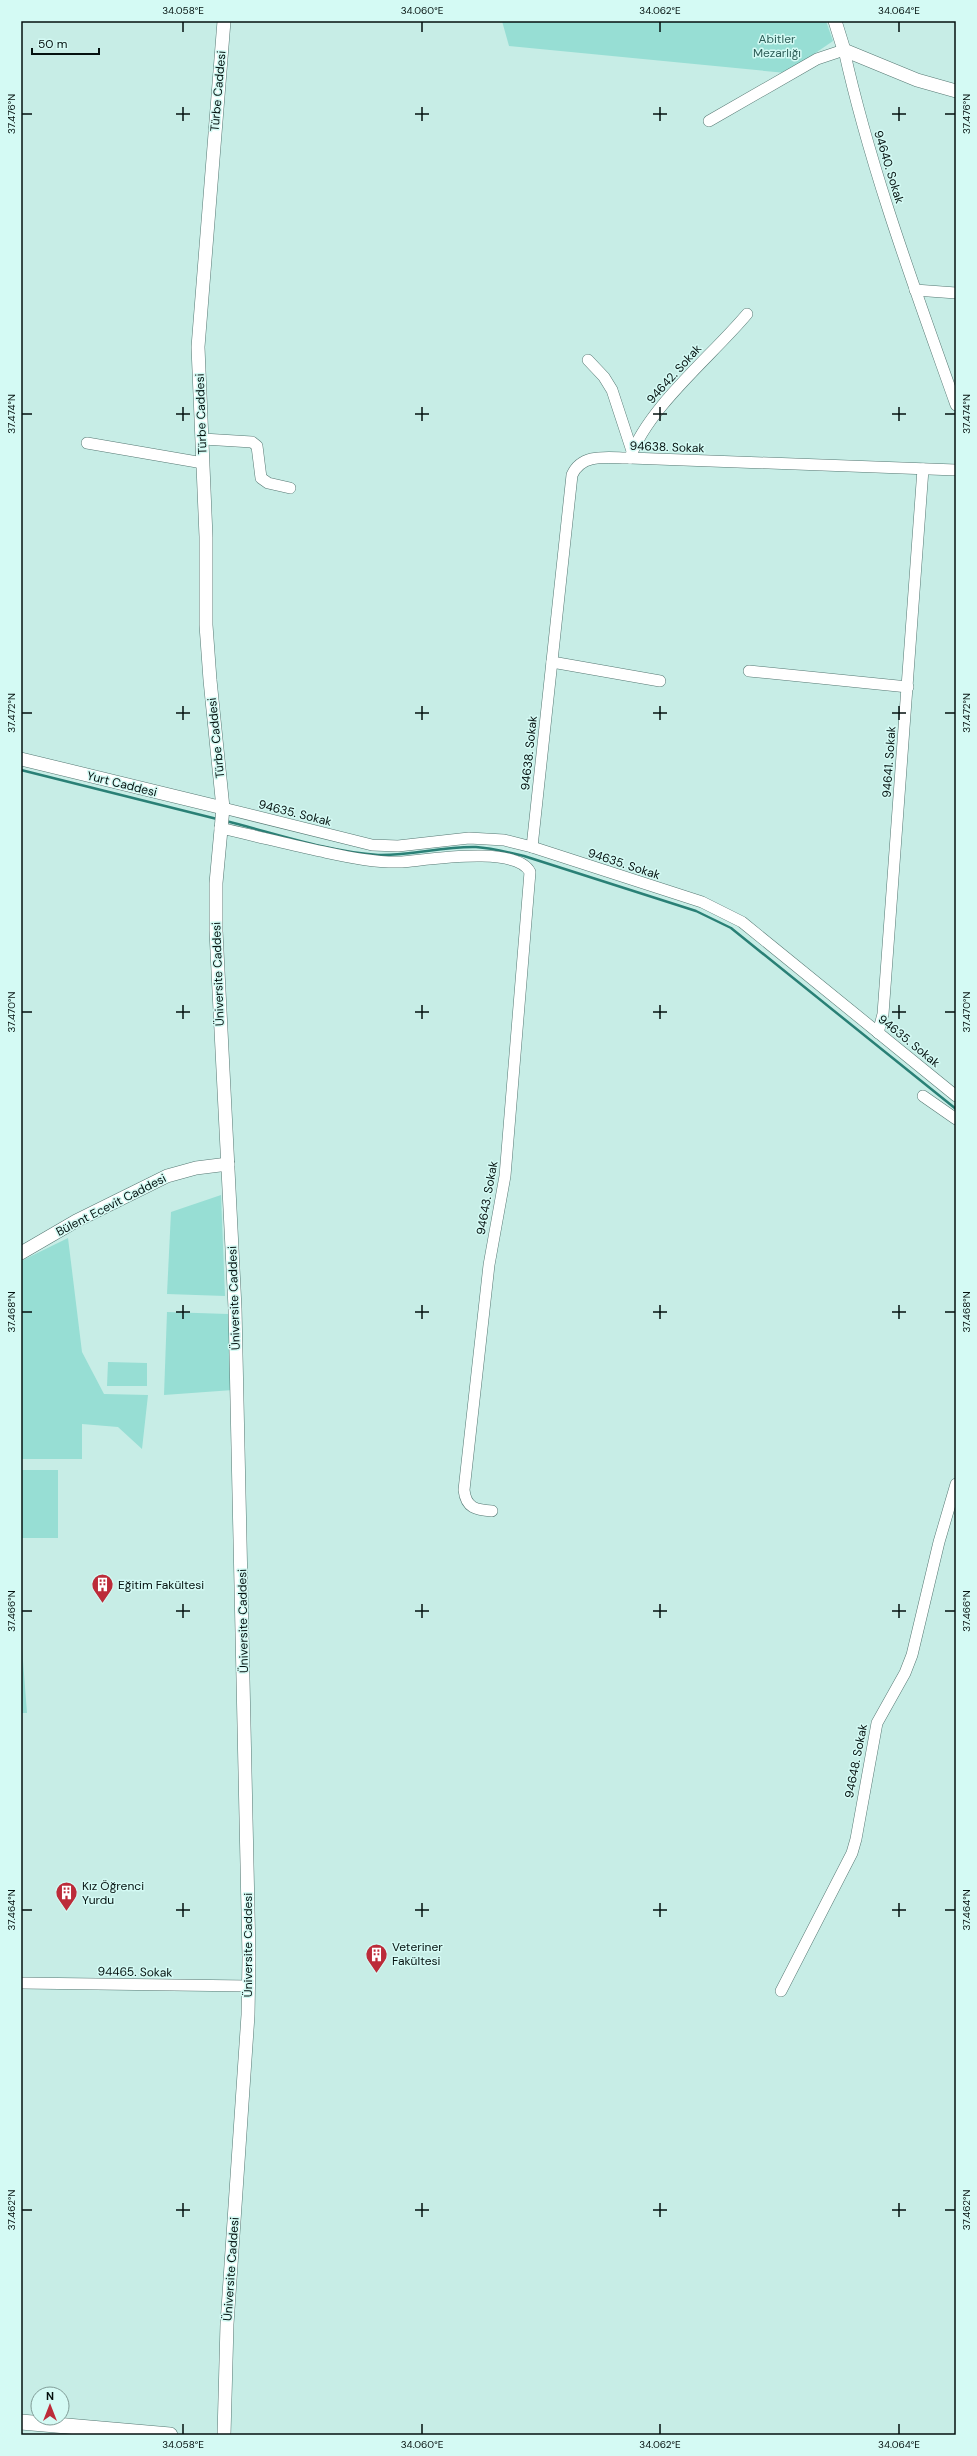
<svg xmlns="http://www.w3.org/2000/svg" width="977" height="2456" viewBox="0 0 977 2456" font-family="'DM Sans',sans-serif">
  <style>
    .green { fill: #97ded4 }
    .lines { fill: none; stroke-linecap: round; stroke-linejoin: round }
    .stream { stroke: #2a8076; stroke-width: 2.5 }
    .minor-casing { stroke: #567873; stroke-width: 12 }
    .tertiary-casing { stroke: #567873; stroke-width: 14 }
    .secondary-casing { stroke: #567873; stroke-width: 16 }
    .minor { stroke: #fff; stroke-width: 11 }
    .tertiary { stroke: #fff; stroke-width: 13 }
    .secondary { stroke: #fff; stroke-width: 15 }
    .ticks { fill: none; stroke: #04110f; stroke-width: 1.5 }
    .labels { text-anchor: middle; stroke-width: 3; stroke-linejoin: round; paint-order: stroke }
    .park-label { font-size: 12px; fill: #2e5e58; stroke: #d4faf4 }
    .street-label { font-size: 12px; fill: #04110f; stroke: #d4faf4 }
    .poi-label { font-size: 12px; fill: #04110f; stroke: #d4faf4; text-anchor: start }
    .neatline { fill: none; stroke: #04110f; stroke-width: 1.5 }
    .ticks-label { font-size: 10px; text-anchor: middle; fill: #04110f }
  </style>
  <rect width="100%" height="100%" fill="#c7ede6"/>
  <!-- green -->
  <g class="green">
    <path d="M502,21h324l7,20 -47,32 -277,-27z"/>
    <path d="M221,1195l4,101 -58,-2 4,-82z"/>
    <path d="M68,1238l14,114 22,42 44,1 -6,54 -24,-22 -36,-3v35h-61v-198z"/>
    <path d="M167,1312l61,2 5,76 -69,5z"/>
    <path d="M108,1362l39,1v23h-40z"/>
    <rect x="22" y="1470" width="36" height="68"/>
    <path d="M21,1635l6,78h-6z"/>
  </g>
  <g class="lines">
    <!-- stream -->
    <g class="stream">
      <path d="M21,770l196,49"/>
      <path d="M226,821c48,12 103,31 152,34 33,1 65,-9 98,-8 16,1 32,5 48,9l172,55 35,17 225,181"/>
    </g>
    <defs>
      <g id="minor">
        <path d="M709,121l108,-62 27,-9c27,121 71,239 112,355"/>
        <path d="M915,290l41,3"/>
        <path d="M588,360l16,17 8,13 20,61"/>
        <path d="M203,439l49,3 5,4 4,32 7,5 22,5"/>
        <path d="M87,443l116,20"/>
        <path d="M630,458c18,-51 82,-102 117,-144"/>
        <path d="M552,662l108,19"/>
        <path d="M749,671l159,16"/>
        <path d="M223,808l149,37 26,1 71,-8 35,2 28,7 170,55 40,20 214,174"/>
        <path d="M220,828c32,7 63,15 95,22 29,6 57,13 87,12 25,-2 114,-17 128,10l-25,304 -16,89 -25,225c2,18 12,20 28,21"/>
        <path d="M532,847l40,-372c10,-23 37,-17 58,-17l326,12"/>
        <path d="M878,1033l5,-19 40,-545"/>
        <path d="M923,1096l33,23"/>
        <path d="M21,1983l228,3"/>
        <path d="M781,1991l71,-138 4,-14 21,-116 28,-50 7,-18 27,-113 17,-58"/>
      </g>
      <g id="tertiary">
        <path d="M224,21l-26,326 8,190v88l4,55 13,128 -7,75v48l19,377 14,649 -1,58 -21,309 -3,111"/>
        <path d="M835,21l9,29 73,30 39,11"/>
        <path d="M21,759l202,49"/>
        <path d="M21,1253l55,-32 91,-45 29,-8 32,-4"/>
      </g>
      <path id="secondary" d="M21,2422l149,13"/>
    </defs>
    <!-- minor casing -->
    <use href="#minor" class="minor-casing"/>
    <!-- tertiary casing -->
    <use href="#tertiary" class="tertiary-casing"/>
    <!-- secondary casing -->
    <use href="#secondary" class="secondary-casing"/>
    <!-- minor -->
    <use href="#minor" class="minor"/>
    <!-- tertiary -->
    <use href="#tertiary" class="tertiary"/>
    <!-- secondary -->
    <use href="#secondary" class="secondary"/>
  </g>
  <!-- ticks -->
  <path class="ticks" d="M183,22v10M422,22v10M660,22v10M899,22v10M183,107v14M422,107v14M660,107v14M899,107v14M22,114h10M176,114h14M415,114h14M653,114h14M892,114h14M945,114h10M183,407v14M422,407v14M660,407v14M899,407v14M22,414h10M176,414h14M415,414h14M653,414h14M892,414h14M945,414h10M183,706v14M422,706v14M660,706v14M899,706v14M22,713h10M176,713h14M415,713h14M653,713h14M892,713h14M945,713h10M183,1005v14M422,1005v14M660,1005v14M899,1005v14M22,1012h10M176,1012h14M415,1012h14M653,1012h14M892,1012h14M945,1012h10M183,1305v14M422,1305v14M660,1305v14M899,1305v14M22,1312h10M176,1312h14M415,1312h14M653,1312h14M892,1312h14M945,1312h10M183,1604v14M422,1604v14M660,1604v14M899,1604v14M22,1611h10M176,1611h14M415,1611h14M653,1611h14M892,1611h14M945,1611h10M183,1903v14M422,1903v14M660,1903v14M899,1903v14M22,1910h10M176,1910h14M415,1910h14M653,1910h14M892,1910h14M945,1910h10M183,2203v14M422,2203v14M660,2203v14M899,2203v14M22,2210h10M176,2210h14M415,2210h14M653,2210h14M892,2210h14M945,2210h10M183,2424v10M422,2424v10M660,2424v10M899,2424v10"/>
  <!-- icons -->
  <defs>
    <symbol id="building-pin" viewBox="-11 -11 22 30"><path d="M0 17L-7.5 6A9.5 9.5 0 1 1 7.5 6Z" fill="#bc2b39" stroke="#d4faf4"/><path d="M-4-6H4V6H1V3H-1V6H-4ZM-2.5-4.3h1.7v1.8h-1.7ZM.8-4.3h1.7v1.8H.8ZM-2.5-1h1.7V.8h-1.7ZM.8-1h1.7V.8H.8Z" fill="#fff"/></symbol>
  </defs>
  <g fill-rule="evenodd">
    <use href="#building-pin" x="90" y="1572" width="25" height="34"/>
    <use href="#building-pin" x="54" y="1880" width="25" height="34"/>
    <use href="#building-pin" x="364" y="1942" width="25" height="34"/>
  </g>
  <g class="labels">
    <!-- park labels -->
    <g class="park-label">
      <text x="777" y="43">Abitler<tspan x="777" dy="14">Mezarlığı</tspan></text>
    </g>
    <!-- street labels -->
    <g class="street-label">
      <text transform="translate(218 91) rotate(-85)" y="4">Türbe Caddesi</text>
      <text transform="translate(889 167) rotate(73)" y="4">94640. Sokak</text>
      <text transform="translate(674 374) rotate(-48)" y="4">94642. Sokak</text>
      <text transform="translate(201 414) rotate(-92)" y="4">Türbe Caddesi</text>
      <text transform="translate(667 447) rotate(2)" y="4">94638. Sokak</text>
      <text transform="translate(216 738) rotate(-96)" y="4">Türbe Caddesi</text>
      <text transform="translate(529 753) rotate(-84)" y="4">94638. Sokak</text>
      <text transform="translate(889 762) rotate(-86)" y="4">94641. Sokak</text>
      <text transform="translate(122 784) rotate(14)" y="4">Yurt Caddesi</text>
      <text transform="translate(295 813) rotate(14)" y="4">94635. Sokak</text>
      <text transform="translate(624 864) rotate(18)" y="4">94635. Sokak</text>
      <text transform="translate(218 974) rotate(-92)" y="4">Üniversite Caddesi</text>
      <text transform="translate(909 1041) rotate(39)" y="4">94635. Sokak</text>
      <text transform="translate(487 1198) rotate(-80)" y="4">94643. Sokak</text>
      <text transform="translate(111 1205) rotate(-27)" y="4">Bülent Ecevit Caddesi</text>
      <text transform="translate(234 1298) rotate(-92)" y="4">Üniversite Caddesi</text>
      <text transform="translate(243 1621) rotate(-91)" y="4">Üniversite Caddesi</text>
      <text transform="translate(856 1761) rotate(-79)" y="4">94648. Sokak</text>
      <text transform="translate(248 1945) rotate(-90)" y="4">Üniversite Caddesi</text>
      <text transform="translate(135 1972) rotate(1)" y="4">94465. Sokak</text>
      <text transform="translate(231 2269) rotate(-86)" y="4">Üniversite Caddesi</text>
    </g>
    <!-- poi labels -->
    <g class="poi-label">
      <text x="118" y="1589">Eğitim Fakültesi</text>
      <text x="82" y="1890">Kız Öğrenci<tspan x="82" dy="14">Yurdu</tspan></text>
      <text x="392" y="1951">Veteriner<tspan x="392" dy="14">Fakültesi</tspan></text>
    </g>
  </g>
  <!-- border -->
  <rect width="977" height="2456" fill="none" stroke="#d4faf4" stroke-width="44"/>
  <!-- north arrow -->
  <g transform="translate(50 2406)"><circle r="19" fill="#d4faf4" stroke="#819d98"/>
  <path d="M0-3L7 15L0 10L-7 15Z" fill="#bc2b39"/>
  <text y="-6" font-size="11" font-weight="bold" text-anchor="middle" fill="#04110f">N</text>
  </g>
  <!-- scale -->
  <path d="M32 48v6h67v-6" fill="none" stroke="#04110f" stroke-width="2"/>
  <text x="38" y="48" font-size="12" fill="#04110f" stroke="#d4faf4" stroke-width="3" paint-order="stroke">50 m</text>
  <rect x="22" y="22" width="933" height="2412" class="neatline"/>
  <g class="ticks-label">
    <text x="183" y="14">34.058°E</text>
    <text x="422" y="14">34.060°E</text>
    <text x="660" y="14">34.062°E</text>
    <text x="899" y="14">34.064°E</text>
    <text transform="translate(11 114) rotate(-90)" y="4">37.476°N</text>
    <text transform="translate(966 114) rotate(-90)" y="4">37.476°N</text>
    <text transform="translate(11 414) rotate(-90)" y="4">37.474°N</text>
    <text transform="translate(966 414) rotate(-90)" y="4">37.474°N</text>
    <text transform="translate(11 713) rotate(-90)" y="4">37.472°N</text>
    <text transform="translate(966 713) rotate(-90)" y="4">37.472°N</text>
    <text transform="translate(11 1012) rotate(-90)" y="4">37.470°N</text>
    <text transform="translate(966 1012) rotate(-90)" y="4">37.470°N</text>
    <text transform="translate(11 1312) rotate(-90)" y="4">37.468°N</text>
    <text transform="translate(966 1312) rotate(-90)" y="4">37.468°N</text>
    <text transform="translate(11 1611) rotate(-90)" y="4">37.466°N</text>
    <text transform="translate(966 1611) rotate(-90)" y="4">37.466°N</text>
    <text transform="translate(11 1910) rotate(-90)" y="4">37.464°N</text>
    <text transform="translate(966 1910) rotate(-90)" y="4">37.464°N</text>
    <text transform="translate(11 2210) rotate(-90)" y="4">37.462°N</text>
    <text transform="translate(966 2210) rotate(-90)" y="4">37.462°N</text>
    <text x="183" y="2448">34.058°E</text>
    <text x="422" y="2448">34.060°E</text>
    <text x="660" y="2448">34.062°E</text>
    <text x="899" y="2448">34.064°E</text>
  </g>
</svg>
